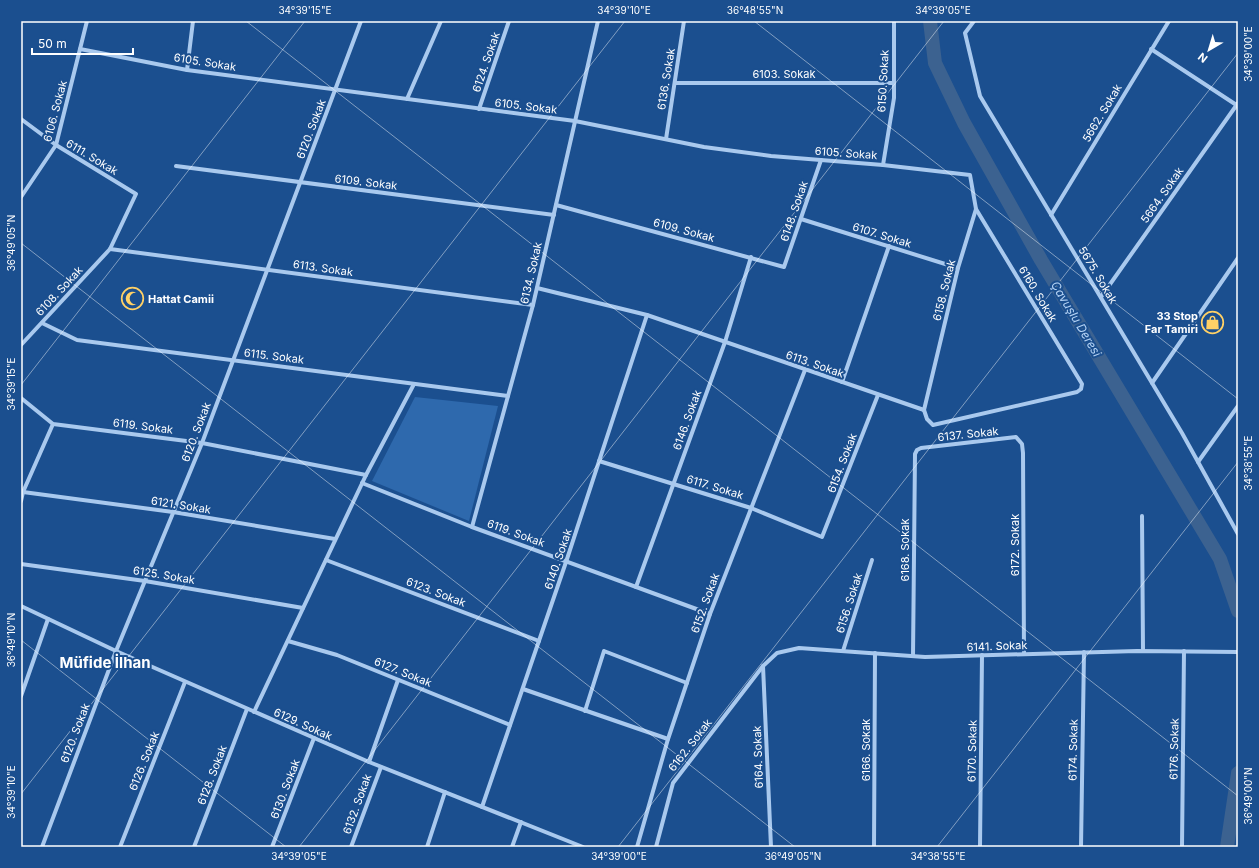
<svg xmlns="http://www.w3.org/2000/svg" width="1259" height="868" viewBox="0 0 1259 868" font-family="Inter,sans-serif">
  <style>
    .green { fill: #2e69ad }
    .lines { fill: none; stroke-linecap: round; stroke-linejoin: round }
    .canal { stroke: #3c6290; stroke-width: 14 }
    .minor { stroke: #a9c9ee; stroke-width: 4 }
    .ticks { fill: none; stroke: #fff; stroke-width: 1; stroke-opacity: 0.45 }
    .labels { text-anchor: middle; stroke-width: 4; stroke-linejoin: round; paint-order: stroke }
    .street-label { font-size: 11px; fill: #fff; stroke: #1b4f8f }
    .poi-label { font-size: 11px; font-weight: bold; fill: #fff; stroke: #1b4f8f; text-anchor: start }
    .water-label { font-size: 12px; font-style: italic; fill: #b5d3f5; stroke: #1b4f8f }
    .district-label { font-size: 15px; font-weight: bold; fill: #fff; stroke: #1b4f8f }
    .neatline { fill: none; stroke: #fff; stroke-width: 1.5 }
    .ticks-label { font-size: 10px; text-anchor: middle; fill: #fff }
  </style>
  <rect width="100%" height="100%" fill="#1b4f8f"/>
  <!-- green -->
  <path class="green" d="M415,397l83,9 -29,115 -97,-40z"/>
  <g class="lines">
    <!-- canal -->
    <g class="canal">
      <path d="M930,21l5,42 29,60 77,137 179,299 18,52"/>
      <path d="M1227,847l11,-74"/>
    </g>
    <!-- minor -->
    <g class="minor">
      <path d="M974,21l-9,12 15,63 202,337 56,101"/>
      <path d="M80,49l107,21 388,51 129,26 67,9 112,9 87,10 6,34 -18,59 -34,142"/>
      <path d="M1151,49l87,57"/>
      <path d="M187,70l6,-49"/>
      <path d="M675,83h219"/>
      <path d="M407,99l34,-78"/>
      <path d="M479,109l30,-88"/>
      <path d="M21,119l35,26 80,49 -26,55 -89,96"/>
      <path d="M666,139l18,-118"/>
      <path d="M883,165l11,-67v-77"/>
      <path d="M176,166l378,49"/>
      <path d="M21,197l35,-52 31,-124"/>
      <path d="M556,205l228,62 37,-107"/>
      <path d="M1051,215l118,-194"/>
      <path d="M801,219l157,49"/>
      <path d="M110,249l423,56"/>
      <path d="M537,288l110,27 277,95"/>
      <path d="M1101,297l137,-194"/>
      <path d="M42,323l35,17 431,56"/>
      <path d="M842,382l47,-136"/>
      <path d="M1152,383l86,-125"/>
      <path d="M21,398l32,26 149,19 164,32"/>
      <path d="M924,410l3,9 6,6 144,-33 4,-3 1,-5 -106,-175"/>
      <path d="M599,461l152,47 71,29 56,-142"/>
      <path d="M1198,462l40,-56"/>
      <path d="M362,483l110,44 238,87"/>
      <path d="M23,492l150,20 162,27"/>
      <path d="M21,501l2,-9 30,-68"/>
      <path d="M1142,516l1,135"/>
      <path d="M472,527l61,-222 65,-284"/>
      <path d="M326,560l213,81"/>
      <path d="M21,564l124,17 158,27"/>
      <path d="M636,587l89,-245 26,-85"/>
      <path d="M21,606l95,45 253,111 214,85"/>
      <path d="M288,641l49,14 173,70"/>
      <path d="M843,651l29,-91"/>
      <path d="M913,656l2,-202 2,-4 4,-2 95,-11 6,7 1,9 1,201"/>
      <path d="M763,666l8,181"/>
      <path d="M523,689l145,50"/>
      <path d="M21,696l27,-77"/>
      <path d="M585,711l19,-60 83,32"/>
      <path d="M254,712l112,-237 48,-91"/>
      <path d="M369,762l29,-82"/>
      <path d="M482,807l84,-245 81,-247"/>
      <path d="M42,847l74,-196 86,-208 159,-422"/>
      <path d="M120,847l65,-165"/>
      <path d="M194,847l53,-138"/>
      <path d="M272,847l42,-109"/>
      <path d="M351,847l30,-80"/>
      <path d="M427,847l18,-55"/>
      <path d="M512,847l9,-25"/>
      <path d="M637,847l31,-108 42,-125 95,-244"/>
      <path d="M656,847l17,-64 90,-117 14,-13 22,-5 126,9 212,-6 101,1"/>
      <path d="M874,847l1,-194"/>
      <path d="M980,847l2,-192"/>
      <path d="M1081,847l3,-195"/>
      <path d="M1182,847l2,-196"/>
    </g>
  </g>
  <!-- ticks -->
  <path class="ticks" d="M246,21l992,775M754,21l484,378M21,243l774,604M21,385l284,-364M21,640l265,207M21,794l604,-773M299,847l645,-826M618,847l620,-794M937,847l301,-385"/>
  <!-- icons -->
  <defs>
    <symbol id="mosque-ring" viewBox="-11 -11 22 22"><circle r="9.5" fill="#1b4f8f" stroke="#ffd166" stroke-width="1.5"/><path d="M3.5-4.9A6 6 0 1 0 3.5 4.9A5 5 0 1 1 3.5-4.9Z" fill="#ffd166"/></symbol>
    <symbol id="shop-ring" viewBox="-11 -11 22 22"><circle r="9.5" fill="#1b4f8f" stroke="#ffd166" stroke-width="1.5"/><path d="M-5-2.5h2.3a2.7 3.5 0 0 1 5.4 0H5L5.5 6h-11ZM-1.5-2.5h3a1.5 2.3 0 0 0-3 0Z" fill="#ffd166"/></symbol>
  </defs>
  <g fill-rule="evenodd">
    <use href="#mosque-ring" x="120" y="286" width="25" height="25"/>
    <use href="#shop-ring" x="1200" y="310" width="25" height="25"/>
  </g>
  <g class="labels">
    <!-- street labels -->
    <g class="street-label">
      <text transform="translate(205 62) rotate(9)" y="4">6105. Sokak</text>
      <text transform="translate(486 62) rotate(-71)" y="4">6124. Sokak</text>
      <text x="784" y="78">6103. Sokak</text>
      <text transform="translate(666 79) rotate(-81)" y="4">6136. Sokak</text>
      <text transform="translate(883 81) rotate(-87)" y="4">6150. Sokak</text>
      <text transform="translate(526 106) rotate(7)" y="4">6105. Sokak</text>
      <text transform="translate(55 111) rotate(-75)" y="4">6106. Sokak</text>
      <text transform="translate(1102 113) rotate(-59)" y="4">5662. Sokak</text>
      <text transform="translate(311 129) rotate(-69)" y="4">6120. Sokak</text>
      <text transform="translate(846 153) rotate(4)" y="4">6105. Sokak</text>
      <text transform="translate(92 157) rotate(31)" y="4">6111. Sokak</text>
      <text transform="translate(366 182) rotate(7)" y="4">6109. Sokak</text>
      <text transform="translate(1162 195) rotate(-55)" y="4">5664. Sokak</text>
      <text transform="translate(794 211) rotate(-71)" y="4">6148. Sokak</text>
      <text transform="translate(684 230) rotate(15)" y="4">6109. Sokak</text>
      <text transform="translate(882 235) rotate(17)" y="4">6107. Sokak</text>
      <text transform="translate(323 268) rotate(8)" y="4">6113. Sokak</text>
      <text transform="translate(531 273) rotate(-77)" y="4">6134. Sokak</text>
      <text transform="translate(1098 275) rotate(59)" y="4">5675. Sokak</text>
      <text transform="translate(944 290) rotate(-76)" y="4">6158. Sokak</text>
      <text transform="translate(59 291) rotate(-47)" y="4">6108. Sokak</text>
      <text transform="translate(1038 294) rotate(59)" y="4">6160. Sokak</text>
      <text transform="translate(274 356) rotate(7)" y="4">6115. Sokak</text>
      <text transform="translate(815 364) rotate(19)" y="4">6113. Sokak</text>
      <text transform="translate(687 420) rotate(-70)" y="4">6146. Sokak</text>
      <text transform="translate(143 426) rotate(7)" y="4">6119. Sokak</text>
      <text transform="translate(196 432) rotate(-69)" y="4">6120. Sokak</text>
      <text transform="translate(968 434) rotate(-6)" y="4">6137. Sokak</text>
      <text transform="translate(842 463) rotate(-69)" y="4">6154. Sokak</text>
      <text transform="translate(715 487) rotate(17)" y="4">6117. Sokak</text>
      <text transform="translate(181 505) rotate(9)" y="4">6121. Sokak</text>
      <text transform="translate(516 533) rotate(20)" y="4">6119. Sokak</text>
      <text transform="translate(1015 545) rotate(-90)" y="4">6172. Sokak</text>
      <text transform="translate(905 550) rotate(-90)" y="4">6168. Sokak</text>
      <text transform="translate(558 559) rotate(-71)" y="4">6140. Sokak</text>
      <text transform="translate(164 575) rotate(9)" y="4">6125. Sokak</text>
      <text transform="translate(436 592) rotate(21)" y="4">6123. Sokak</text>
      <text transform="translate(705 603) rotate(-70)" y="4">6152. Sokak</text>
      <text transform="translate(849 603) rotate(-72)" y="4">6156. Sokak</text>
      <text transform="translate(997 646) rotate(-2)" y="4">6141. Sokak</text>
      <text transform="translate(403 672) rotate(22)" y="4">6127. Sokak</text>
      <text transform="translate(303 724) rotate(24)" y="4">6129. Sokak</text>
      <text transform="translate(75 733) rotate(-69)" y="4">6120. Sokak</text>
      <text transform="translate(690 745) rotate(-52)" y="4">6162. Sokak</text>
      <text transform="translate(1174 749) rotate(-89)" y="4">6176. Sokak</text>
      <text transform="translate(866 750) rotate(-90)" y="4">6166. Sokak</text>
      <text transform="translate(1073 750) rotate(-89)" y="4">6174. Sokak</text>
      <text transform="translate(972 751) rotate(-89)" y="4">6170. Sokak</text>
      <text transform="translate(758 757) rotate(-92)" y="4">6164. Sokak</text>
      <text transform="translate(144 761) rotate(-68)" y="4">6126. Sokak</text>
      <text transform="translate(212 775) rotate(-69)" y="4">6128. Sokak</text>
      <text transform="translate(285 789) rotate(-69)" y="4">6130. Sokak</text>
      <text transform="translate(357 804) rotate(-70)" y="4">6132. Sokak</text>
    </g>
    <!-- poi labels -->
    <g class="poi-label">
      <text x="148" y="303">Hattat Camii</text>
      <text x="1198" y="320" text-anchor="end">33 Stop<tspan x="1198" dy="13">Far Tamiri</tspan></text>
    </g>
    <!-- water labels -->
    <g class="water-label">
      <text transform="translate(1076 319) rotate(59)" y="4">Çavuşlu Deresi</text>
    </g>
    <!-- district labels -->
    <g class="district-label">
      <text x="105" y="668">Müfide İlhan</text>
    </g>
  </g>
  <!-- border -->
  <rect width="1259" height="868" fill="none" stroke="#1b4f8f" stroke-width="44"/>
  <!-- north arrow -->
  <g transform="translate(1209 50) rotate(218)" stroke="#1b4f8f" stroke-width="3" paint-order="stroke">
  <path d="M0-3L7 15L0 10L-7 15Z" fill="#ffffff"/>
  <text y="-6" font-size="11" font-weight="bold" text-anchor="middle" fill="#ffffff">N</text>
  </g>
  <!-- scale -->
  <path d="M32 48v6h101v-6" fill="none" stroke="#ffffff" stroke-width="2"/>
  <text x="38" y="48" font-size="12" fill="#ffffff" stroke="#1b4f8f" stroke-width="3" paint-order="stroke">50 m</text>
  <rect x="22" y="22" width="1215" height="824" class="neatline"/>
  <g class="ticks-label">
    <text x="305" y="14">34°39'15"E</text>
    <text x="624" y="14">34°39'10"E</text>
    <text x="755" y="14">36°48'55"N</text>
    <text x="943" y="14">34°39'05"E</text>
    <text transform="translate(1248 54) rotate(-90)" y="4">34°39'00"E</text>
    <text transform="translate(11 243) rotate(-90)" y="4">36°49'05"N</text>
    <text transform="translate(11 384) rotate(-90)" y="4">34°39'15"E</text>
    <text transform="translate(1248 463) rotate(-90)" y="4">34°38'55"E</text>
    <text transform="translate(11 640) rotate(-90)" y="4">36°49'10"N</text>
    <text transform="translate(11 792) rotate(-90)" y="4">34°39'10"E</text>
    <text transform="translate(1248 796) rotate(-90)" y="4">36°49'00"N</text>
    <text x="299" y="860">34°39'05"E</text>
    <text x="619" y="860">34°39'00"E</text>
    <text x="793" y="860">36°49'05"N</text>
    <text x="938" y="860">34°38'55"E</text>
  </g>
</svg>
